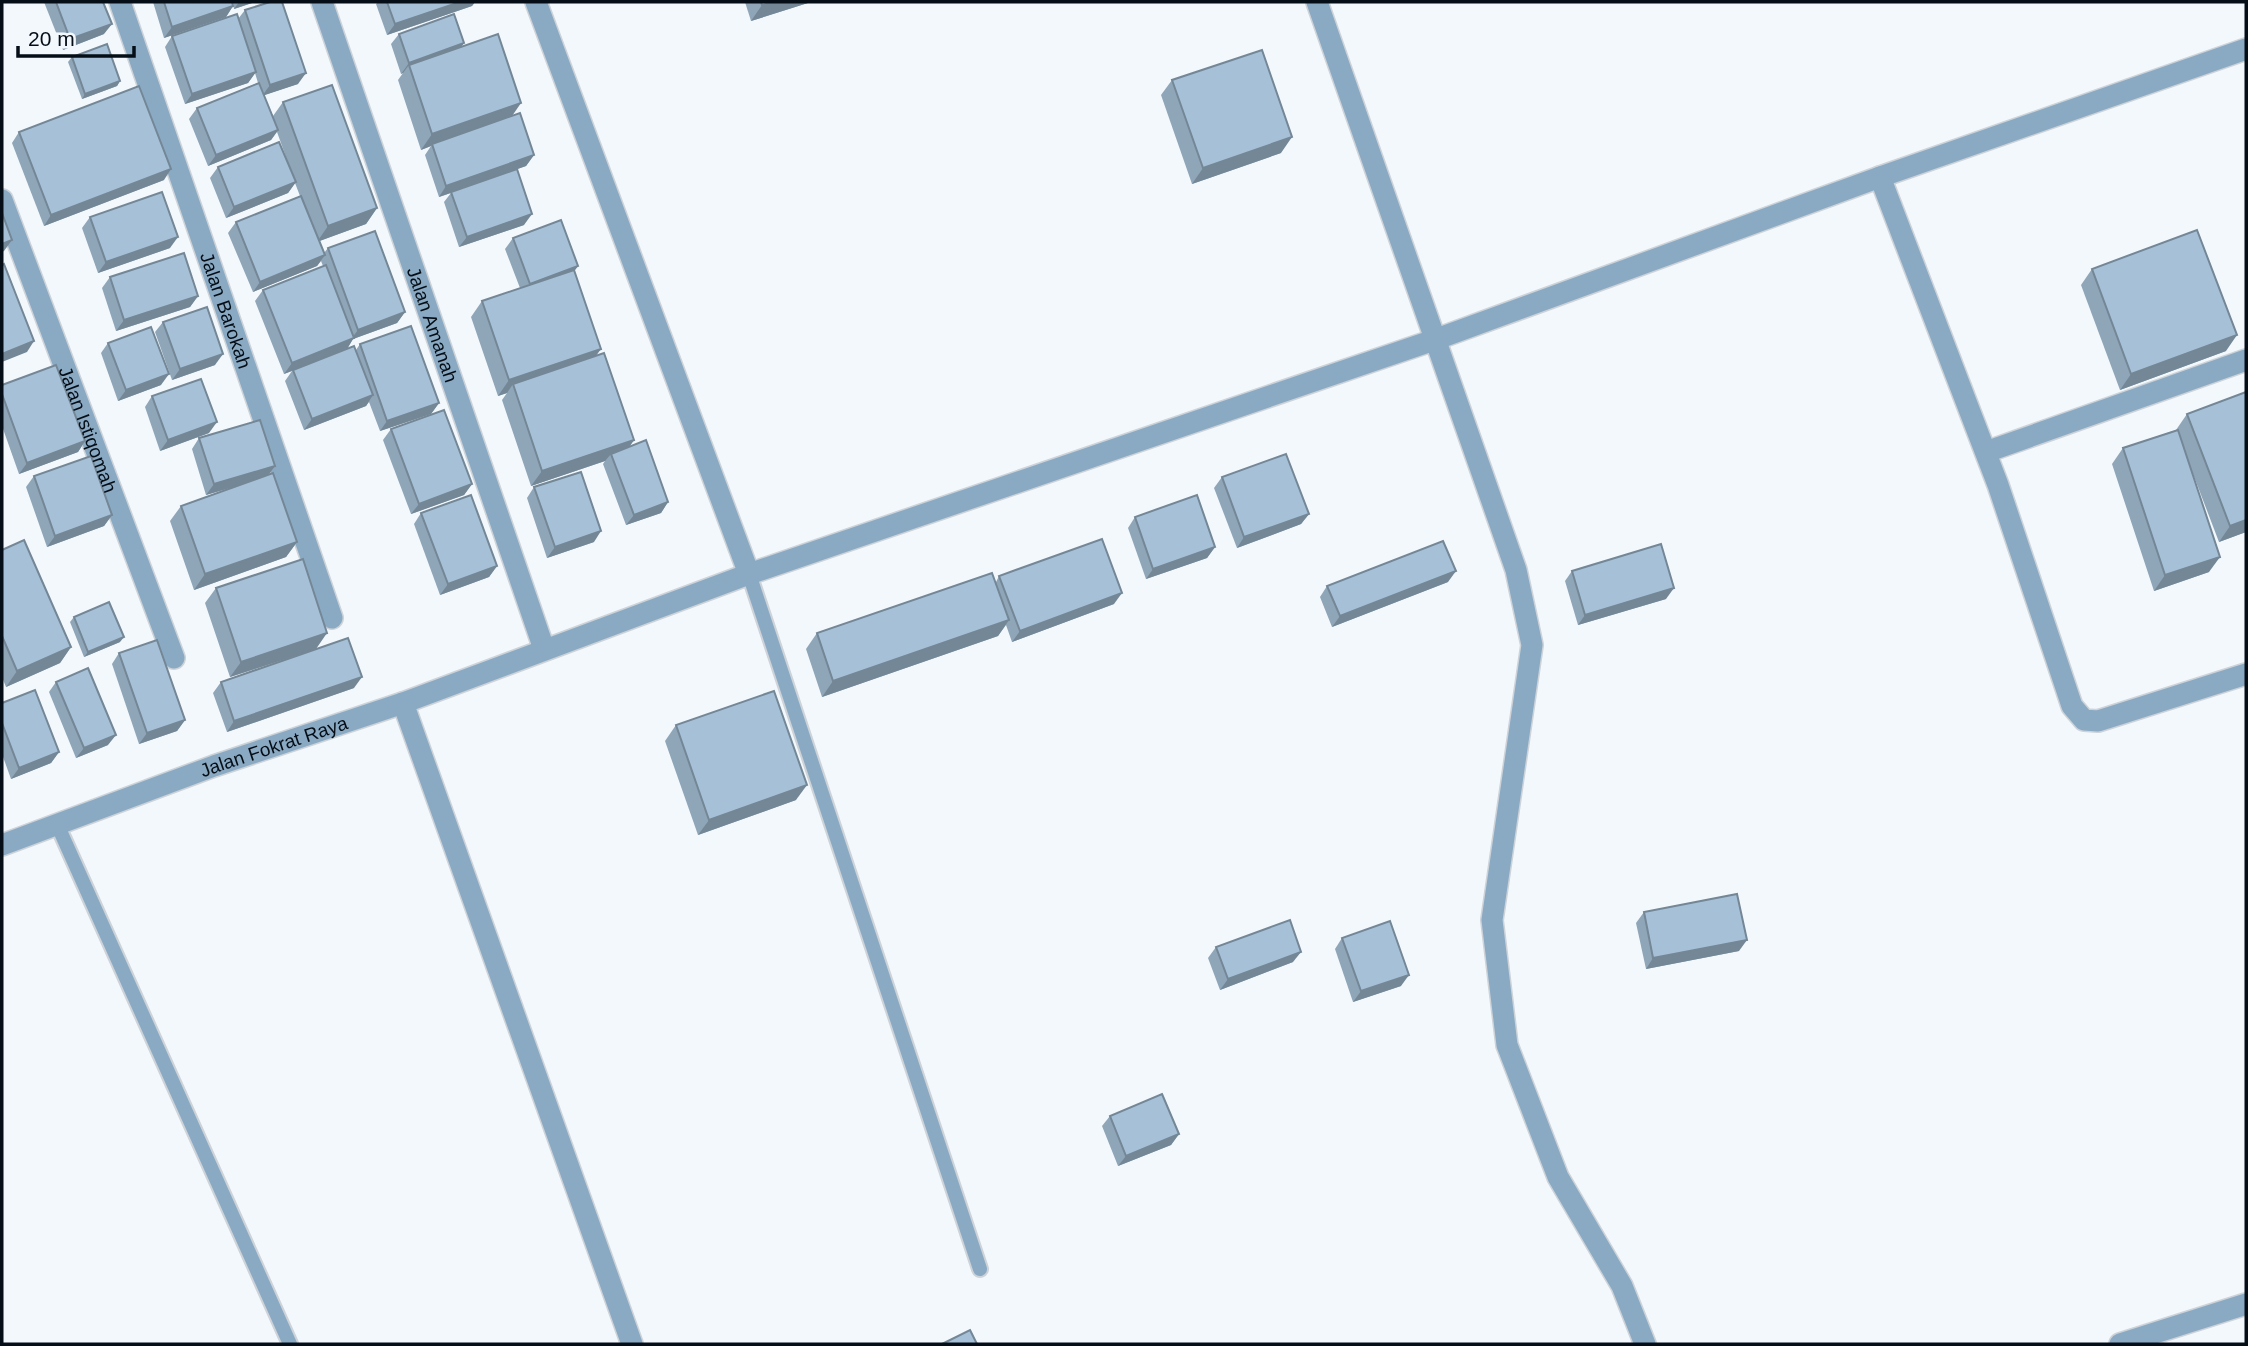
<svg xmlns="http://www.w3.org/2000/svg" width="2248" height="1346" viewBox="0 0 2248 1346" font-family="Arial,sans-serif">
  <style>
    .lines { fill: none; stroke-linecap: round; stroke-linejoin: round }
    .lane-casing { stroke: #cdd3d8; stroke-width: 18 }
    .street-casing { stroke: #cdd3d8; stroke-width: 24 }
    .lane { stroke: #8aaac4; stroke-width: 14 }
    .street { stroke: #8aaac4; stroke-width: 21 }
    .wall { fill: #8fa6b9 }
    .shaded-wall { fill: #748796 }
    .building { fill: #a6c1d7; stroke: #748796; stroke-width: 2 }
    .labels { text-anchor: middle; stroke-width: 6; stroke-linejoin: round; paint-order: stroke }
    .street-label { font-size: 19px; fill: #050e16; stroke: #f3f8fd }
  </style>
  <rect width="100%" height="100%" fill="#f3f8fd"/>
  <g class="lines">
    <defs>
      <g id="lane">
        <path d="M749,574l231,695"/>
        <path d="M57,824l233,520"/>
      </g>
      <g id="street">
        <path id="s1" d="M120,2l212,616"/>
        <path id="s2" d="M322,2l222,647"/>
        <path d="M536,2l213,572"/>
        <path d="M1317,2l199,568 16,75 -40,275 15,125 51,132 64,109 23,58"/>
        <path d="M1880,177l118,308 74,221 12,14 14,1 148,-47"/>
        <path id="s3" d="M2,200l172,458"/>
        <path d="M1986,452l260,-92"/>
        <path d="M403,703l229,641"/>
        <path id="s4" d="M2,845l212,-79 189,-63 346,-129 685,-234 446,-163 366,-128"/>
        <path d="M2120,1344l126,-40"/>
      </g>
    </defs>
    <!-- lane casing -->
    <use href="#lane" class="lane-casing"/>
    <!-- street casing -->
    <use href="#street" class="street-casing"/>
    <!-- lane -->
    <use href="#lane" class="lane"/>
    <!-- street -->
    <use href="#street" class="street"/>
  </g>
  <!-- wall -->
  <g class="wall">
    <path d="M44,2h59l1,32 -41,16z"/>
    <path d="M153,2h102l-21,7 -1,-6v3l-7,11 -62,21z"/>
    <path d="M378,2h97l-3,4 -85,29 -11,-31z"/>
    <path d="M745,2h66l-60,19z"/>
    <path d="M245,10l53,74 -34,11 9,21 10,-14 94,106 -11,16 -47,17 5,12 4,-5 77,64 -8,11 -44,16 -6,10 9,1 4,-6 79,59 -8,11 -51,17 -11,-29 -3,4 -62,24 -19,-49 7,-10 -8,3 -29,-73 8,-11 60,-24 -2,-5 -4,5 -64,26 -25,-59 8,-11 64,-26 -5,-13 -7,10 -62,25 -16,-40 8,-11 72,1 -13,-36 -6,8 -63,26 -19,-47 8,-11 61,-25 -3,-10 -7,10 -63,21 -20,-57 7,-11 66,-17z"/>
    <path d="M399,34l65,9 -3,4 51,69 22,39 -8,11 -9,3 7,56 -65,22 -15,-45 7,-9 -12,4 -14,-42 6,-9 -10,4 -23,-70 5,-7 -2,1 -10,-30z"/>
    <path d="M72,57l48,24 -3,5 -35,13 -14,-37z"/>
    <path d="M1172,80l109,73 -89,31 -31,-89z"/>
    <path d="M19,132l145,48 -120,46 -32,-83z"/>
    <path d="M90,217l80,31 -72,25 -16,-45z"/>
    <path d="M513,238l65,28 -4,5 22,85 38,84 -5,7 39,55 -7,11 -35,12 -23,-61 2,-3 -74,25 -29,-86 5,-7 -9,3 -27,-79 11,-16 38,-13 -15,-39z"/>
    <path d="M2092,269l134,82 -106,39 -39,-105z"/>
    <path d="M110,277l88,19 -8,11 -74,24 -14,-43z"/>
    <path d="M163,322l52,43 -43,15 -17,-48z"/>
    <path d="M108,343l53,42 -43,16 -17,-48z"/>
    <path d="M2,385l83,56 -7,11 -59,22 -17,-48z"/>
    <path d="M152,396l57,37 -49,18 -15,-44z"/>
    <path d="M2187,414l59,118 -27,10 -29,-76 19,106 -55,19 -42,-127 11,-16 53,-18z"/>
    <path d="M391,429l81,55 -8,11 -53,19 -28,-74z"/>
    <path d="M199,438l76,28 -7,9 29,67 -11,15 -92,33 -24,-69 11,-15 59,-21 -34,10 -14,-46z"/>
    <path d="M34,476l78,39 -8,11 -57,21 -21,-60z"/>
    <path d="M1222,477l87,37 -8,10 -64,24 -23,-60z"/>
    <path d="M534,487l60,55 -47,16 -20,-60z"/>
    <path d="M421,513l76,53 -8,11 -49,18 -26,-71z"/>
    <path d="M1135,517l80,30 -8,11 -61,21 -18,-51z"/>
    <path d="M2,550l69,97 -11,16 -54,24 -4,-10z"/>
    <path d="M1572,571l94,28 -88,26 -13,-44z"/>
    <path d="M999,576l115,28 -102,38 -6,-17 -8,11 -176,61 -16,-48 11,-16 179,-51z"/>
    <path d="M1448,582l-116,45 -12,-30 7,-11z"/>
    <path d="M216,588l100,61 38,39 -127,44 -14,-39 8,-11 87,-30 -78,25 -25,-74z"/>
    <path d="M74,617l46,25 -36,15 -14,-35z"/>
    <path d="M119,653l66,67 -8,11 -38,13 -27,-80z"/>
    <path d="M56,682l52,63 -32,13 -27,-66z"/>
    <path d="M2,703l57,49 -8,11 -40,16 -9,-25z"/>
    <path d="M676,725l120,75 -98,35 -33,-94z"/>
    <path d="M1644,912l95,39 -93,18 -10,-46z"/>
    <path d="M1342,938l59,48 -48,16 -18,-53z"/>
    <path d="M1216,947l77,15 -73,28 -12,-32z"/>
    <path d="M1110,1116l69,18 -8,11 -53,21 -16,-40z"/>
  </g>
  <!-- shaded-wall -->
  <g class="shaded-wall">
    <path d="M239,2h16l-21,7z"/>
    <path d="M460,2h15l-3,4 -85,29 8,-11z"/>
    <path d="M773,2h38l-60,19 11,-16z"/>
    <path d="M233,6l-7,11 -62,21 8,-11z"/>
    <path d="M112,24l-8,10 -41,16 7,-11z"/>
    <path d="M464,43l-8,11 -47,11 -6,8 -2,1 8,-11z"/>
    <path d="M256,72l-8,11 -63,21 7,-10z"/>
    <path d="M306,73l-8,11 -36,12 8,-11z"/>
    <path d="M120,81l-3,5 -35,13 3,-5z"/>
    <path d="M521,103l-11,16 -78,25 -1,2 -10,4 11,-16z"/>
    <path d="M278,130l-7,10 -63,26 8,-11z"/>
    <path d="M1292,137l-11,16 -89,31 11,-16z"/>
    <path d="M534,155l-8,11 -87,31 7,-11z"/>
    <path d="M171,169l-7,11 -120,46 7,-11z"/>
    <path d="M296,182l-8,11 -62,25 8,-11z"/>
    <path d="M377,208l-11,16 -49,18 11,-16z"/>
    <path d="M532,214l-8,11 -65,22 8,-10z"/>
    <path d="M178,237l-8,11 -72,25 8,-11z"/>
    <path d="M12,240l-8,11 -2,1v-8z"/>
    <path d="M325,255l-8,11 -64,26 7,-10z"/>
    <path d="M578,266l-8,11 -48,17 8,-10z"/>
    <path d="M198,296l-8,11 -74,24 8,-11z"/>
    <path d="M405,312l-8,11 -44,16 -6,10 -63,25 8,-11 59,-24 7,-9z"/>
    <path d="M2237,335l-11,16 -106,39 11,-16z"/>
    <path d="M34,341l-7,11 -25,10v-8z"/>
    <path d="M601,349l-11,15 -77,20 -6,9 -9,3 11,-16z"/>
    <path d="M223,354l-8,11 -43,15 8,-11z"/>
    <path d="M169,374l-8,11 -43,16 8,-11z"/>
    <path d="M373,395l-7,11 -62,24 8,-11z"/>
    <path d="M439,403l-8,11 -51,17 7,-10z"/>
    <path d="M217,422l-8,11 -49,18 8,-11z"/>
    <path d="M634,440l-11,16 -12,-2 -6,7 -74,25 11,-15z"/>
    <path d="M85,441l-7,11 -59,22 8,-11z"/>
    <path d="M275,466l-8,11 -61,18 8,-11z"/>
    <path d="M472,484l-8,11 -53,19 8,-10z"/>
    <path d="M668,502l-7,11 -35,12 8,-10z"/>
    <path d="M1309,514l-8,10 -64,24 7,-11z"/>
    <path d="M112,515l-8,11 -57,21 8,-11z"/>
    <path d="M2246,520v12l-27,10 11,-16z"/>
    <path d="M601,531l-7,11 -47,16 8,-11z"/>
    <path d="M297,542l-11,15 -92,33 11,-16z"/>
    <path d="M1215,547l-8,11 -61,21 7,-10z"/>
    <path d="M2220,557l-11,15 -55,19 11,-16z"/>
    <path d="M497,566l-8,11 -49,18 8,-11z"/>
    <path d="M1456,571l-8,11 -116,45 8,-11z"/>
    <path d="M1674,588l-8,11 -88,26 7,-10z"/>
    <path d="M1122,593l-8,11 -102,38 8,-11z"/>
    <path d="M1009,620l-11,16 -176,61 11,-16z"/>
    <path d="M327,633l-11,16 -86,28 11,-15z"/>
    <path d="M124,637l-4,5 -36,15 4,-5z"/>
    <path d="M71,647l-11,16 -54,24 11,-16z"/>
    <path d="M362,677l-8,11 -127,44 7,-11z"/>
    <path d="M185,720l-8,11 -38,13 8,-11z"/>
    <path d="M116,735l-8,10 -32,13 8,-10z"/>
    <path d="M59,752l-8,11 -40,16 8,-11z"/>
    <path d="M807,785l-11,15 -98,35 11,-15z"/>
    <path d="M1747,940l-8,11 -93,18 7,-11z"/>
    <path d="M1301,952l-8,10 -73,28 8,-11z"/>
    <path d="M1409,975l-8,11 -48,16 8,-11z"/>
    <path d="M1179,1134l-8,11 -53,21 8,-10z"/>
  </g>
  <!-- building -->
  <g class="building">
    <path d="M56,2h47l9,22 -42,15z"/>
    <path d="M164,2h68l1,4 -61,21z"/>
    <path d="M270,2h12l24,71 -36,12 -25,-75z"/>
    <path d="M387,2h73l-65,22z"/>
    <path d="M761,2h12l-11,3z"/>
    <path d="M237,14l19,58 -64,22 -20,-58z"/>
    <path d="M454,14l10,29 -55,20 -10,-29z"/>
    <path d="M498,34l23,69 -89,31 -23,-69z"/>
    <path d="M107,44l13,37 -35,13 -13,-37z"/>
    <path d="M1262,50l30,87 -89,31 -31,-88z"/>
    <path d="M259,83l19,47 -62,25 -19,-47z"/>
    <path d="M332,85l45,123 -49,18 -45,-124z"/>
    <path d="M139,86l32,83 -120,46 -32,-83z"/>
    <path d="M520,113l14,42 -88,31 -14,-42z"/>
    <path d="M279,142l17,40 -62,25 -16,-40z"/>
    <path d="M517,169l15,45 -65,23 -16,-45z"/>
    <path d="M162,192l16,45 -72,25 -16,-45z"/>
    <path d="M301,196l24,59 -65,27 -24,-60z"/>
    <path d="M2,213l10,27 -10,4z"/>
    <path d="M561,220l17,46 -48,18 -17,-46z"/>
    <path d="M2197,230l40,105 -106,39 -39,-105z"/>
    <path d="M375,231l30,81 -47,18 -30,-82z"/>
    <path d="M184,253l14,43 -74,24 -14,-43z"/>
    <path d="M4,264l30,77 -32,13v-89z"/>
    <path d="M326,265l28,73 -62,25 -29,-73z"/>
    <path d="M574,270l27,79 -92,31 -27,-79z"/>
    <path d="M207,307l16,47 -43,15 -17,-47z"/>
    <path d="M411,326l28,77 -52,18 -27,-77z"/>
    <path d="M151,327l18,47 -43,16 -18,-47z"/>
    <path d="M354,346l19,49 -61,24 -19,-49z"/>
    <path d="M604,353l30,87 -92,31 -29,-87z"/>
    <path d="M56,365l29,76 -58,22 -25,-69v-9z"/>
    <path d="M201,379l16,43 -49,18 -16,-44z"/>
    <path d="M2246,392v128l-16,6 -43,-112z"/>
    <path d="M444,410l28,74 -53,20 -28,-75z"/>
    <path d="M260,420l15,46 -61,18 -15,-46z"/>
    <path d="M2178,430l42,127 -55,18 -42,-127z"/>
    <path d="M646,440l22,62 -34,13 -23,-61z"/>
    <path d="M1286,454l23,60 -65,23 -22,-60z"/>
    <path d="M91,456l21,59 -57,21 -21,-60z"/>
    <path d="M581,472l20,59 -46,16 -21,-60z"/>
    <path d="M273,473l24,69 -92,32 -24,-68z"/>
    <path d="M471,495l26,71 -49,18 -27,-71z"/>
    <path d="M1197,495l18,52 -62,22 -18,-52z"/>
    <path d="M1102,539l20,54 -102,38 -21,-55z"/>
    <path d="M24,540l47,107 -54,24 -15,-35v-86z"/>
    <path d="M1443,541l13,30 -116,45 -13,-30z"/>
    <path d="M1661,544l13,44 -89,27 -13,-44z"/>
    <path d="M303,559l24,74 -86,29 -25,-74z"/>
    <path d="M992,573l17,47 -176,61 -16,-48z"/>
    <path d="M109,602l15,35 -36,15 -14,-35z"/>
    <path d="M348,638l14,39 -128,44 -13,-39z"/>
    <path d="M157,640l28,80 -38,13 -28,-80z"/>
    <path d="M88,668l28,67 -32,13 -28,-66z"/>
    <path d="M35,690l24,62 -40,16 -17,-45v-20z"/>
    <path d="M774,691l33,94 -98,35 -33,-95z"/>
    <path d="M1737,894l10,46 -94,18 -9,-46z"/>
    <path d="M1290,920l11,32 -73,27 -12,-32z"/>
    <path d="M1390,921l19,54 -48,16 -19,-53z"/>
    <path d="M1162,1094l17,40 -53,22 -16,-40z"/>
    <path d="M970,1330l7,14h-35z"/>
  </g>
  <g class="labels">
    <!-- street labels -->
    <g class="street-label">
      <text dy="7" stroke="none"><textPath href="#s1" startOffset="326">Jalan Barokah</textPath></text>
      <text dy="7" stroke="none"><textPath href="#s2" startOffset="341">Jalan Amanah</textPath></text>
      <text dy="7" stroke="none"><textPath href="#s3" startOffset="245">Jalan Istiqomah</textPath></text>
      <text dy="7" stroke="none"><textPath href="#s4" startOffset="289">Jalan Fokrat Raya</textPath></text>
    </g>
  </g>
  <!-- border -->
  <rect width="2248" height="1346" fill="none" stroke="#050e16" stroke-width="7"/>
  <!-- scale -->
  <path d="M18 46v10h116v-10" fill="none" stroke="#050e16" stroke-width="3.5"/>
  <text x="28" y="46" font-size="21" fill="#050e16" stroke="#f3f8fd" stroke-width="5" paint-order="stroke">20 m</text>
</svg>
